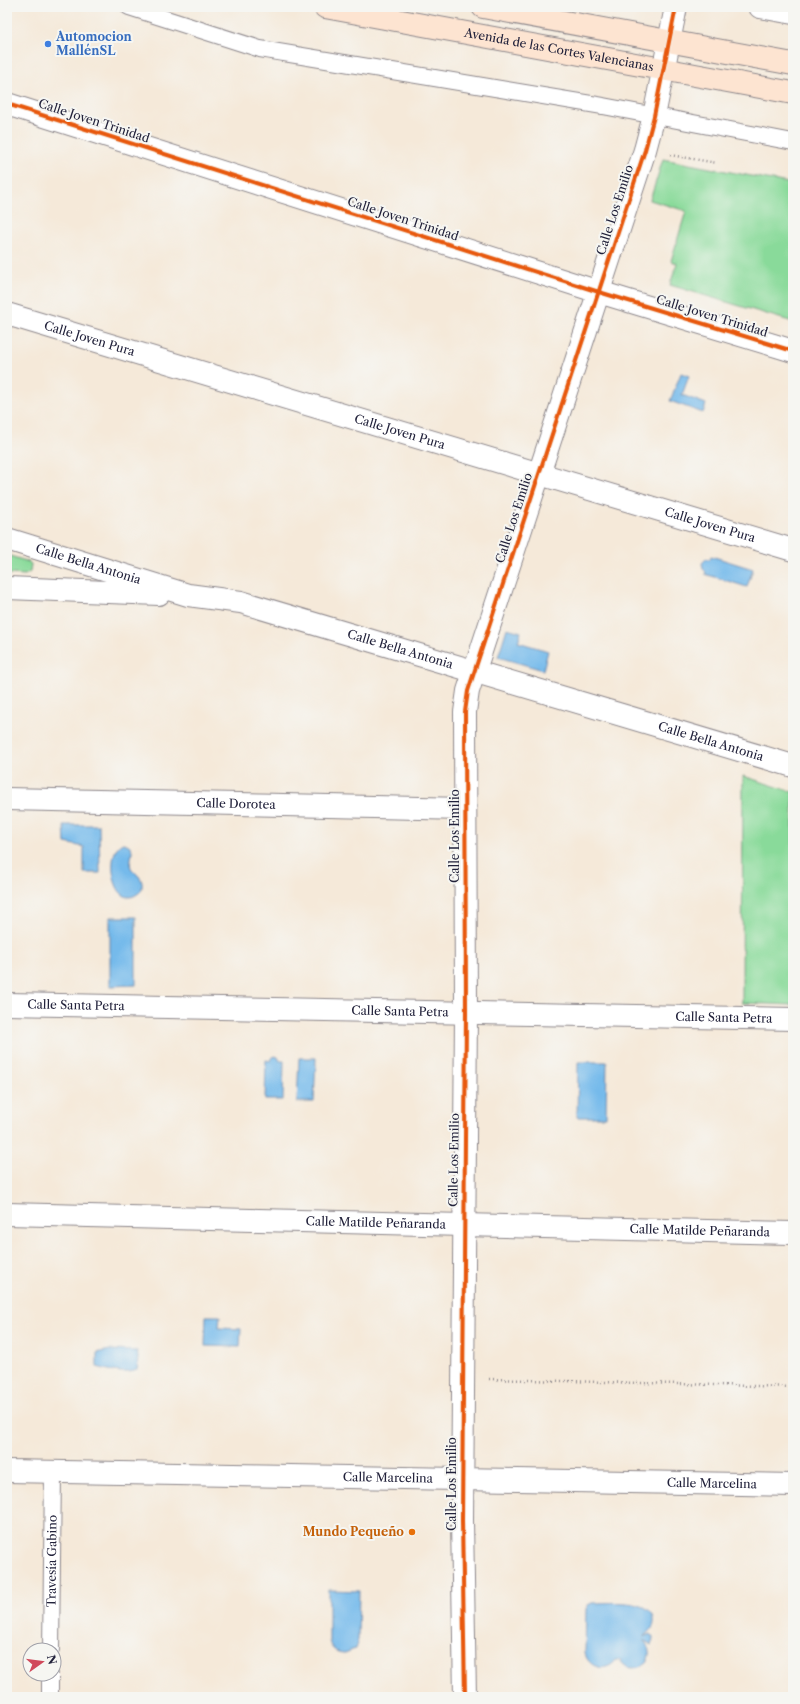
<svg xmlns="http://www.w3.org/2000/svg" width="800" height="1704" viewBox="0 0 800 1704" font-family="'Libre Caslon Text',serif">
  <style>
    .green { fill: #89da9a; stroke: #567e6a }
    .water { fill: #74baeb; stroke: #4b6e93 }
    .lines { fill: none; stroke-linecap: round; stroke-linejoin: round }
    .service-casing { stroke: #8c868a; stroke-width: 18 }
    .minor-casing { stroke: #8c868a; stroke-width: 24 }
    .secondary-casing { stroke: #8c868a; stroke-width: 24 }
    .path { stroke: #8c868a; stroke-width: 2.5; stroke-dasharray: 1 3; stroke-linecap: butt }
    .service { stroke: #fff; stroke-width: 16 }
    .minor { stroke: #fff; stroke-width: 22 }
    .secondary { stroke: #fde4d1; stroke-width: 22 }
    .cycleway-casing { stroke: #f6f6f2; stroke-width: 6 }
    .cycleway { stroke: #e8590c; stroke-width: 4 }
    .shop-dot { fill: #3f7fe0; stroke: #f6f6f2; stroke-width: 1.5 }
    .food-dot { fill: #e8710a; stroke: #f6f6f2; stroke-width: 1.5 }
    .labels { text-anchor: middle; stroke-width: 4; stroke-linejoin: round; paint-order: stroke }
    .shop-label { font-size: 12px; font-weight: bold; fill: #366cbe; stroke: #f6f6f2; text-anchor: start }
    .street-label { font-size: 12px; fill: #22223b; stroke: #f6f6f2 }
    .food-label { font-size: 12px; font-weight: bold; fill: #c56008; stroke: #f6f6f2; text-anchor: end }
  </style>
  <rect width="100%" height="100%" fill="#f6f6f2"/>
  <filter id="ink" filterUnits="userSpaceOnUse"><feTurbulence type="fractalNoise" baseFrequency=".025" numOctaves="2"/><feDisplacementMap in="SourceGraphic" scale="8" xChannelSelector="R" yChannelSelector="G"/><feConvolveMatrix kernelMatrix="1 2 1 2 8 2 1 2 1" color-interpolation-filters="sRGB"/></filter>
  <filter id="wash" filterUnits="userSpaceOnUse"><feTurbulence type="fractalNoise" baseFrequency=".012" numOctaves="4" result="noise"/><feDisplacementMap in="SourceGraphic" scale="16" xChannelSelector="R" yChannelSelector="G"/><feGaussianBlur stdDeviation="0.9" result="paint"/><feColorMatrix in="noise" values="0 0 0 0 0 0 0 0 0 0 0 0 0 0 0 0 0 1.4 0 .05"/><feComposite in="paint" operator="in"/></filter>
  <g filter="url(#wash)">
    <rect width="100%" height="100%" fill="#f5e9d9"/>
    <!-- green -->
    <g class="green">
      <path d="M663,159l130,25v138l-123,-37 7,-22 -6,-2 15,-50 -36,-11z"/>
      <path d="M7,555l22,7 2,2 -1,8 -5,3 -18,-1z"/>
      <path d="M743,776l50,16v213l-51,-2z"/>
    </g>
    <!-- water -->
    <g class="water">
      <path d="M681,373l8,3 -7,19 24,9 -3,9 -33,-12z"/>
      <path d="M711,556l42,13 -6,18 -42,-13 1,-2 -3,-3 -1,-6 4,-4h4z"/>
      <path d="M507,628l14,4 -3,10 30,9 -5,19 -45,-13z"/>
      <path d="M64,825h35l1,48h-16v-26l-19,-4z"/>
      <path d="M123,843c16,3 5,15 8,25 7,8 14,11 10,23 -27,26 -38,-41 -18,-48z"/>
      <path d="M110,917h26v68l-26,1z"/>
      <path d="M274,1056l4,1 2,4h4l-1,39h-18l1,-40 4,1z"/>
      <path d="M299,1058h17l-2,44h-17z"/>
      <path d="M578,1062h29l-1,55h-29z"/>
      <path d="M206,1316h14l-1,12 22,1 -1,18 -35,-1z"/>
      <path d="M110,1350l27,1 1,6 -1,13c-12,5 -29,0 -40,-3v-14z"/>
      <path d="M329,1590l30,1 -1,49 -3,9 -10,4c-9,0 -14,-4 -16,-12z"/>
      <path d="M592,1603c16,0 59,-5 62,16 1,9 -5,14 -11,18l8,-3 2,3 -1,8 -9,-5c7,7 8,15 3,23 -9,7 -20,7 -26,-3h-4c-9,13 -28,8 -31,-7l1,-44 2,-4z"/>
    </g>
  </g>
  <g filter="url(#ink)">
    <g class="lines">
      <defs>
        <g id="service">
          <path d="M129,7l131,42 343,57 190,36"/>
          <path id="s1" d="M51,1650l2,-178"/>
          <path d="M50,1697v-23"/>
        </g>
        <g id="minor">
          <path d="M760,7l33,6"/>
          <path d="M7,104l592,188 194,59"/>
          <path id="s2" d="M7,314l786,236"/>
          <path id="s3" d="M7,539l181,56 53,7 552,164"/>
          <path d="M7,588l152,6"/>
          <path id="s4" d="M7,799l458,10"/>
          <path id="s5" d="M7,1004l786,15"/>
          <path id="s6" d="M7,1214l786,19"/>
          <path id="s7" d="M7,1471l786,14"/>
          <path d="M465,1697l-3,-177 4,-507 -1,-301 3,-21 177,-541 9,-34 22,-109"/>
        </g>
        <g id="secondary">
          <path id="s8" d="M325,7l468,86"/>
          <path d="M483,7l310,57"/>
        </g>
      </defs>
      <!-- service casing -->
      <use href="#service" class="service-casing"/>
      <!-- minor casing -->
      <use href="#minor" class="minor-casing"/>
      <!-- secondary casing -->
      <use href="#secondary" class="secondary-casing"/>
      <!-- path -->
      <g class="path">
        <path d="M670,155l47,8"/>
        <path d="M489,1379l304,8"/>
      </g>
      <!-- service -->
      <use href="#service" class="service"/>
      <!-- minor -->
      <use href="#minor" class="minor"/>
      <!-- secondary -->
      <use href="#secondary" class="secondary"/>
      <defs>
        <g id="cycleway">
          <path d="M7,104l592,188 194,59"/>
          <path d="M465,1697l-3,-177 4,-507 -1,-301 3,-21 177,-541 9,-34 22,-109"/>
        </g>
      </defs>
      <!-- cycleway casing -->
      <use href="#cycleway" class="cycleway-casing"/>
      <!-- cycleway -->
      <use href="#cycleway" class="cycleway"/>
    </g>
  </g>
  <!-- markers -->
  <circle class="shop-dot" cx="48" cy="44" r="4"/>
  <circle class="food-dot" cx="412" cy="1532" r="4"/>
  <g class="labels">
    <!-- shop labels -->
    <g class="shop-label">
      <text x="56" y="41">Automocion<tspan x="56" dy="14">MallénSL</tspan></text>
    </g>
    <!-- street labels -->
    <g class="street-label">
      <text dy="4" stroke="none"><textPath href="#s8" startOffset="238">Avenida de las Cortes Valencianas</textPath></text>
      <text transform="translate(94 121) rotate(18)" y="4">Calle Joven Trinidad</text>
      <text transform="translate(615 210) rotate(-72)" y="4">Calle Los Emilio</text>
      <text transform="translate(403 219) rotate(18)" y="4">Calle Joven Trinidad</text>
      <text transform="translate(712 316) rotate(17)" y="4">Calle Joven Trinidad</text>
      <text dy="4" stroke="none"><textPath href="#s2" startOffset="86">Calle Joven Pura</textPath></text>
      <text dy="4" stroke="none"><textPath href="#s2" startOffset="410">Calle Joven Pura</textPath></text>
      <text transform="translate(514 518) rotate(-72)" y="4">Calle Los Emilio</text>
      <text dy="4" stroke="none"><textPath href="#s2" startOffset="734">Calle Joven Pura</textPath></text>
      <text dy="4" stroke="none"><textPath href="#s3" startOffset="85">Calle Bella Antonia</textPath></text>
      <text dy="4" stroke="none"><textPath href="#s3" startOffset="409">Calle Bella Antonia</textPath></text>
      <text dy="4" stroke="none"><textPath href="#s3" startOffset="733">Calle Bella Antonia</textPath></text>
      <text dy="4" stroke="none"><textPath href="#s4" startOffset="229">Calle Dorotea</textPath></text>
      <text transform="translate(455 836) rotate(-90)" y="4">Calle Los Emilio</text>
      <text dy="4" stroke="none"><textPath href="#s5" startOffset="69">Calle Santa Petra</textPath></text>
      <text dy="4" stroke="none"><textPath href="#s5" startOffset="393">Calle Santa Petra</textPath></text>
      <text dy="4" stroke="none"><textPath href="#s5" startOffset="717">Calle Santa Petra</textPath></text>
      <text transform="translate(454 1160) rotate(-89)" y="4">Calle Los Emilio</text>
      <text dy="4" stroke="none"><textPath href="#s6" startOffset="369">Calle Matilde Peñaranda</textPath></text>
      <text dy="4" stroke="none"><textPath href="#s6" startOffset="693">Calle Matilde Peñaranda</textPath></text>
      <text dy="4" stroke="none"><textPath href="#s7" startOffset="381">Calle Marcelina</textPath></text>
      <text transform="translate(452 1484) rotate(-90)" y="4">Calle Los Emilio</text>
      <text dy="4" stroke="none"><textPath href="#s7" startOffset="705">Calle Marcelina</textPath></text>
      <text dy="4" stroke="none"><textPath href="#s1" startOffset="89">Travesía Gabino</textPath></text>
    </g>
    <!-- food labels -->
    <g class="food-label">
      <text x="404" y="1536">Mundo Pequeño</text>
    </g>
  </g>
  <!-- margin -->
  <rect width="800" height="1704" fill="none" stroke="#f6f6f2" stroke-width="24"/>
  <!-- north arrow -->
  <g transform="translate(42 1662) rotate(76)"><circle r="19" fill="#f6f6f2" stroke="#a1a1a9"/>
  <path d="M0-3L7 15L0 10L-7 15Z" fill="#d1495b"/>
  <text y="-6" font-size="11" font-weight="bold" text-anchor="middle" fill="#22223b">N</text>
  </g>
</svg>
